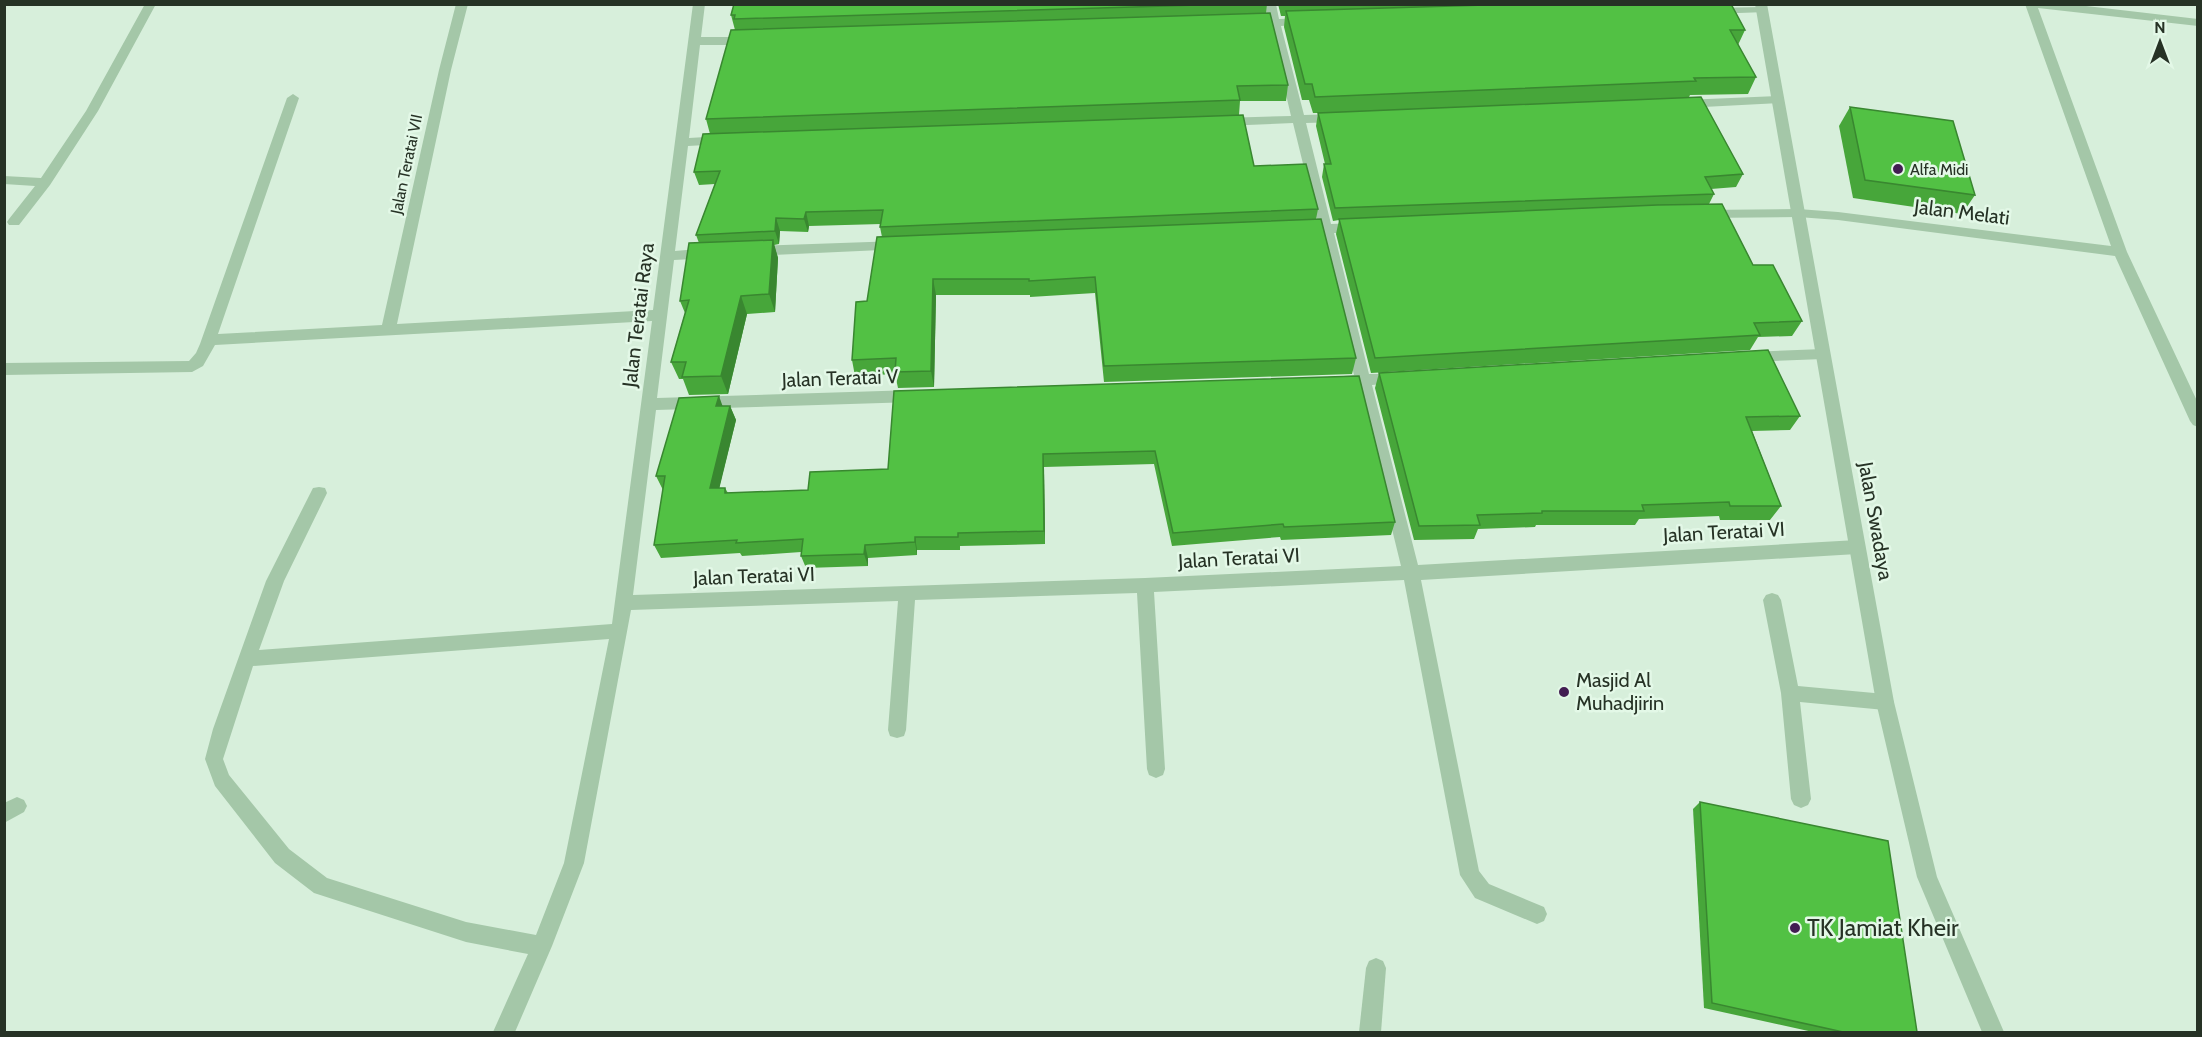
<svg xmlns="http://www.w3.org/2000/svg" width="2202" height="1037" viewBox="0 0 2202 1037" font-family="Cabin,sans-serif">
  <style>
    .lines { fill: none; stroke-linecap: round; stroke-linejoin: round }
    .service { fill: #a4c7a8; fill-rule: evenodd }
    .minor { fill: #a4c7a8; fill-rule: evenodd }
    .tertiary { fill: #a4c7a8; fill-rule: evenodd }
    .wall { fill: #47a63a }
    .shaded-wall { fill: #398730 }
    .building { fill: #52c144; stroke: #398730; stroke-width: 1.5 }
    .poi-dot { fill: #421d52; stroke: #e3f8e7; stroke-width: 2 }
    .labels { text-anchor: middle; stroke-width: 5; stroke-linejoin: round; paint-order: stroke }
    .far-street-label { font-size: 16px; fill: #263225; stroke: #e3f8e7 }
    .far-poi-label { font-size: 16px; fill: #263225; stroke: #e3f8e7; text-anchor: start }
    .street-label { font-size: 20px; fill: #263225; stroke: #e3f8e7 }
    .poi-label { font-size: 20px; fill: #263225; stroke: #e3f8e7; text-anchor: start }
    .near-poi-label { font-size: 24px; fill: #263225; stroke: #e3f8e7; text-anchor: start }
  </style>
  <rect width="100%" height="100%" fill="#d7efdb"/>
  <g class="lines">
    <!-- service -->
    <path class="service" d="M1772,593l6,2 3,5 17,86 87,8 6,2 3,6 -3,6 -6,2 -85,-8 11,97 -3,6 -7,3 -7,-3 -3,-6 -10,-106 -18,-93 3,-5z"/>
    <!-- minor -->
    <g class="minor">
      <path d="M145,4h11l-58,107 -48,74 -31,40h-10l-2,-3 2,-3 26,-33 -31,-2v-8l37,2 45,-67z"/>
      <path d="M456,4h12l-17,66 -54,254 256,-14 40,-306h12l-4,33h47l6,4 -6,4h-48l-11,93 34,-2 6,4 -6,4 -35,2 -13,105 35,-3 7,5 -7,5 -36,2 -17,138 257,-8 5,2 3,4 -3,4 -5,2 -258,8 -23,185 512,-17 256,-12 -44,-180 -23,-1 -3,-4 3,-4 20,-2 -34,-141 -18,1 -7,-5 7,-5h16l-25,-102 -71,3 -6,-4 6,-4 69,-2 -21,-90 -20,1 -6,-3 6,-3 18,-1 -4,-16h12l3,15 26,-1 6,3 -6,3 -24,2 23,89 34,-1 6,4 -6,4 -32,1 25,101 26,-1 7,5 -7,5h-23l35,141h36l3,4 -3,4 -33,3 46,180 439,-25 6,2 2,5 -2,5 -6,2 -436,26 58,291 10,13 55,23 3,7 -3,7 -7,3 -62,-26 -15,-23 -56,-295 -250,12 11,177 -2,6 -7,3 -7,-3 -2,-6 -10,-176 -222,7 -9,130 -2,6 -7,2 -7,-2 -2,-6 10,-129 -267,9 -47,253 -32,83 -37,86h-22l35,-78 -62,-12 -152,-49 -39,-30 -60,-77 -10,-27 8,-30 53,-148 47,-93 6,-1 6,1 2,5 -43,88 -25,69 353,-26 40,-303 -437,24 -12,21 -11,6 -188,3v-12l185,-2 7,-8 4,-9 87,-246 6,-4 6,4 -81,236 164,-9 57,-255zM609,639l-45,224 -28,72 -70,-13 -139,-44 -38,-29 -60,-74 -6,-16 30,-93z"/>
      <path d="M2025,4h44l129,15v7l-160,-18 89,244 71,151v24l-5,-2 -3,-4 -75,-165 -277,-36 -40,-3 -94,1 -7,-4 7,-4 94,-1 40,3 273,34z"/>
      <path d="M1762,7l4,1v4l-54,2 -6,-3 6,-3z"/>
      <path d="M1778,96l4,1 2,3 -2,3 -98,5 -6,-4 6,-4z"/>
      <path d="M898,241l5,2 2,3 -2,3 -150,7 -7,-5 7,-5z"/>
      <path d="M1823,349l5,1 2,4 -2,4 -5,1 -74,3 -5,-1 -2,-4 2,-4 5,-1z"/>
      <path d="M17,797l7,3 3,6 -3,6 -20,11v-20z"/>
      <path d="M1376,958l7,3 3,7 -5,64h-22l7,-64 3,-7z"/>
    </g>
    <!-- tertiary -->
    <path class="tertiary" d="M1755,4h12l127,698 43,175 67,155h-22l-65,-155 -41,-175z"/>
  </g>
  <!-- wall -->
  <g class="wall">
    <path d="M734,4h533l-1,9 22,72 -2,16h-46l-1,14 15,51 64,43 -2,10 40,139 -4,16 -248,8 -9,-89 -65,4v-2h-94l-2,92 -36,1 -3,-14 -40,2 -3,-16 15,-59 15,-64 -2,-10 1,-3 -72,2 -1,6 -28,-1 -1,13 -5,1 4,13 -3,54 -28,2 -19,80 -39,1 -6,-16h-4l-8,-17 14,-49 -5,-12 19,-58 -3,-8 19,-51 -16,1 -5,-13 16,-38 -4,-15 29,-89 -4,-15z"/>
    <path d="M1278,4h453l14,26 -7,15 18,32 -8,17 -58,1 -1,2 54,77 -7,13 -25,2 3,5 -5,10 44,61 49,56 -10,15 -34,1 -8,13 -379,23 -35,-139 3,-14 -6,1 -11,-44 2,-13h1l-9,-38 2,-13h-5l-4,-13h-7l-18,-73 1,-11h-4z"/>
    <path d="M1850,107l125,88 -13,19 -109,-16 -14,-72z"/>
    <path d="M1379,373l421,43 -10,14 -38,1 29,75 -11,14h-50l-1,-4 -80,3 -4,6h-99l-1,2 -57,2 -4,10 -60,1 -39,-152z"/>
    <path d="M1359,376l36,146 -4,13 -110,5 -1,-3 -108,9 -18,-82 -110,3 1,77 -85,2v4h-43v5l-49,3v8l-62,2 -5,-12v-4l-59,4 -2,-3 -79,5 -7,-13 9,-55 -7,-14 67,-70h7l6,14 -17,68h6l3,5 80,-3 80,-21z"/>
    <path d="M1700,802l217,230h-104l-109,-24 -11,-199z"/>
  </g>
  <!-- shaded-wall -->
  <g class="shaded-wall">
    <path d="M806,212l3,14 -1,6 -4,-13z"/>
    <path d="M776,218l4,13 -1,13 -4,-13z"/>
    <path d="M773,240l5,18 -3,54 -6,-18z"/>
    <path d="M933,279l3,16 -2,92 -3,-16z"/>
    <path d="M741,296l6,18 -19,80 -7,-18z"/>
    <path d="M719,396l5,14 -8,-4z"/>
    <path d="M730,406l6,14 -20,82 -6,-14z"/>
    <path d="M1043,454l1,13 1,77 -1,-13z"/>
    <path d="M915,537l2,13v5l-2,-13z"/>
    <path d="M865,545l3,13v8l-4,-12z"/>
  </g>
  <!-- building -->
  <g class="building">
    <path d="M734,4h498l-498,15 1,-4h-4z"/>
    <path d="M1519,4h212l14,26h-15l26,47 -62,1 2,3 -381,16 -3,-13h-7l-19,-73z"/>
    <path d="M1270,13l18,72 -51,1 3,14 -534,19 25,-89z"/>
    <path d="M1701,97l42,77 -38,3 9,17 -379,14 -11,-44h7l-13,-51z"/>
    <path d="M1850,107l103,14 22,74 -110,-15z"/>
    <path d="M1243,115l11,51 52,-2 12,45 -438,18 3,-17 -77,2 -2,7 -28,-1 -1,13 -79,4 24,-64 -26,1 9,-38z"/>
    <path d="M1722,204l31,61h20l29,56 -48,2 6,12 -385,23 -36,-139 318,-14z"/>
    <path d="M1321,219l35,139 -252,8 -9,-89 -66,4v-2h-96l-2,92 -36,1 1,-14 -44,2 4,-58 11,-1 10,-64z"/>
    <path d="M773,240l-4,54 -28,2 -20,80 -39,1 4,-15h-15l18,-62 -9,1 9,-58z"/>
    <path d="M1768,350l32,66 -54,1 35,89h-51l-1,-4 -87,3 2,6h-102v2l-65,2 3,10 -61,1 -40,-153z"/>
    <path d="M1359,376l36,146 -111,5 -1,-3 -110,9 -18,-82 -112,3 1,77 -86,2v4h-43v5l-50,3 -1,9 -63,2 2,-17 -67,4 1,-3 -83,5 11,-69h-9l23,-78 40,-2 -3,10h14l-20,82h15v5l83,-3 2,-18 78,-3 6,-78z"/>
    <path d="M1700,802l188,39 29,191h-74l-131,-29z"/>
  </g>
  <!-- markers -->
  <g class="poi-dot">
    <circle cx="1898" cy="169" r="6"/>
    <circle cx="1564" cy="692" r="6"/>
    <circle cx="1795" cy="928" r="6"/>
  </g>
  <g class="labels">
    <!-- far-street labels -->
    <g class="far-street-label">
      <text transform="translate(406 164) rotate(-78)" y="6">Jalan Teratai VII</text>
    </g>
    <!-- far-poi labels -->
    <g class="far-poi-label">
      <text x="1910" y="175">Alfa Midi</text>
    </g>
    <!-- street labels -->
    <g class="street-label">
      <text transform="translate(1962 212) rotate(7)" y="7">Jalan Melati</text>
      <text transform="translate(638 315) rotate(-83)" y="7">Jalan Teratai Raya</text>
      <text transform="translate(840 378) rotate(-2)" y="7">Jalan Teratai V</text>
      <text transform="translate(1876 521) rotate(80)" y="7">Jalan Swadaya</text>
      <text transform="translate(1724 532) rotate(-3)" y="7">Jalan Teratai VI</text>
      <text transform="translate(1239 558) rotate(-3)" y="7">Jalan Teratai VI</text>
      <text transform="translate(754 576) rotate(-2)" y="7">Jalan Teratai VI</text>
    </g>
    <!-- poi labels -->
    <g class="poi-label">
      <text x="1576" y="687">Masjid Al<tspan x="1576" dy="23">Muhadjirin</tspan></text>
    </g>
    <!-- near-poi labels -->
    <g class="near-poi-label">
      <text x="1807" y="936">TK Jamiat Kheir</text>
    </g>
  </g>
  <!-- border -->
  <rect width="2202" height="1037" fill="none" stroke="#263225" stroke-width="12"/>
  <!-- north arrow -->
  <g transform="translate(2160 42)" stroke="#e3f8e7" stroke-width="4.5" paint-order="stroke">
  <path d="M0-4.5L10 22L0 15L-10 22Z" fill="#263225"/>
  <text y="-9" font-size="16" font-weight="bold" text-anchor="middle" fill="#263225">N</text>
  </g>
</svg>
